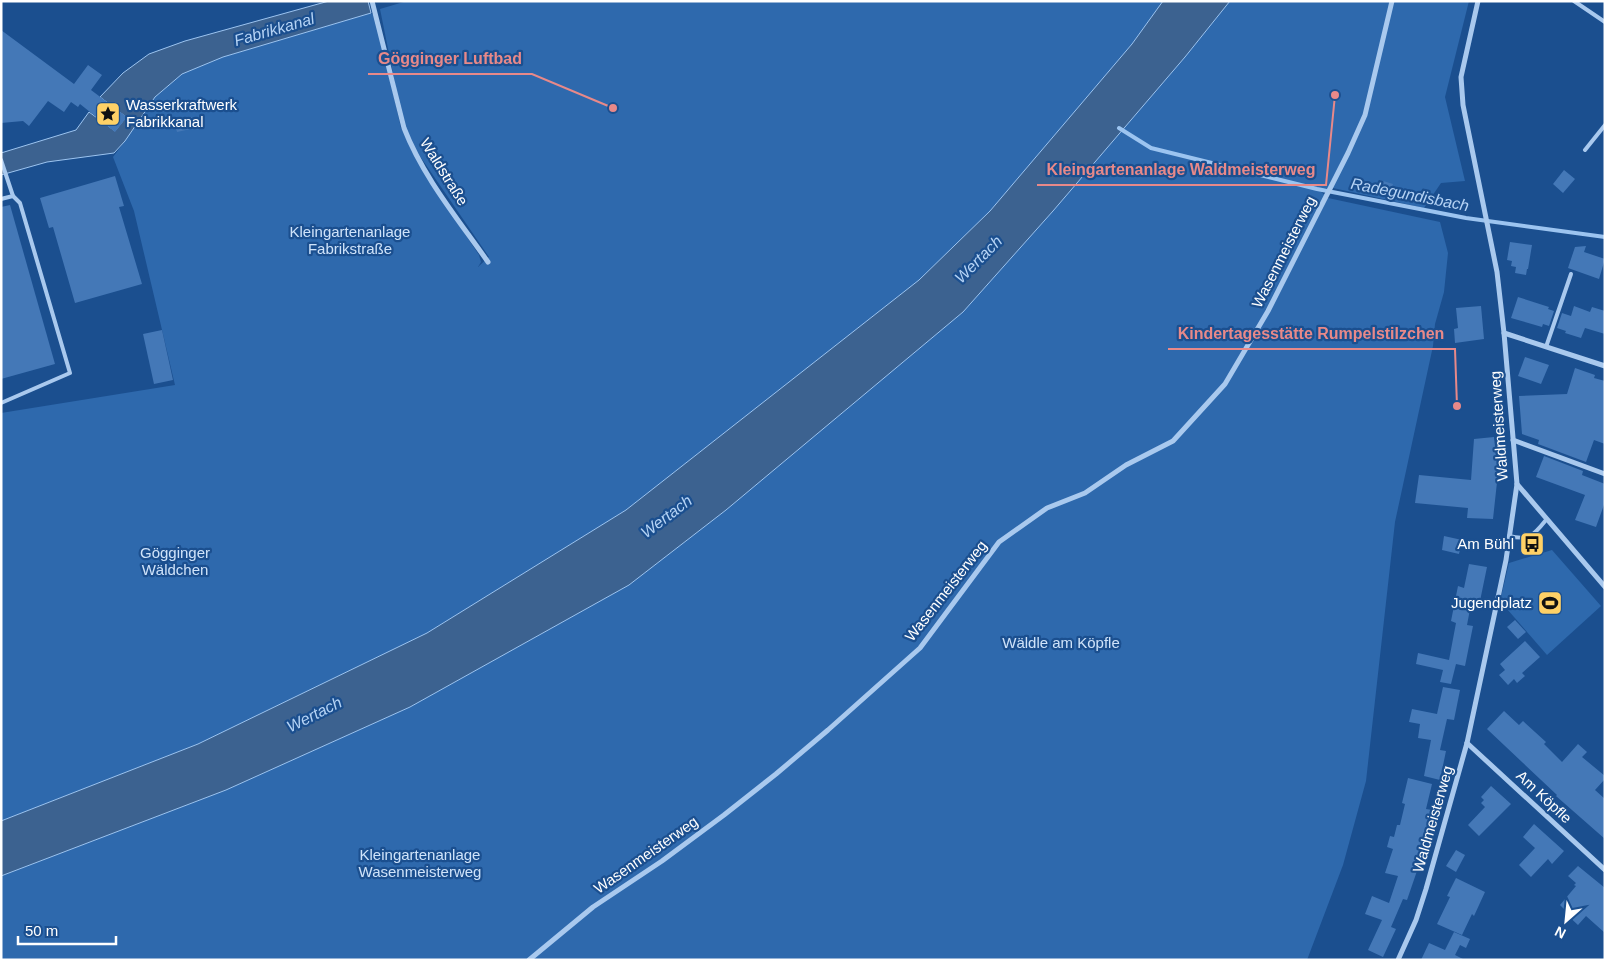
<svg xmlns="http://www.w3.org/2000/svg" width="1606" height="961" viewBox="0 0 1606 961" font-family="Arial,sans-serif">
  <style>
    .green { fill: #2e69ad }
    .water { fill: #3c6290; stroke: #9cc4f0 }
    .lines { fill: none; stroke-linecap: round; stroke-linejoin: round }
    .stream { stroke: #9cc4f0; stroke-width: 4 }
    .building { fill: #4478b7 }
    .lane { stroke: #a9c9ee; stroke-width: 4 }
    .street { stroke: #a9c9ee; stroke-width: 5 }
    .labels { text-anchor: middle; stroke-width: 4.5; stroke-linejoin: round; paint-order: stroke }
    .poi-label { font-size: 15px; fill: #fff; stroke: #1b4f8f; text-anchor: end }
    .street-label { font-size: 15px; fill: #fff; stroke: #1b4f8f }
    .park-label { font-size: 15px; fill: #cfe3fa; stroke: #1b4f8f }
    .water-label { font-size: 16px; font-style: italic; fill: #b5d3f5; stroke: #1b4f8f }
    .leader { fill: none; stroke: #e88989; stroke-width: 2 }
    .callout-dot { fill: #e88989; stroke: #1b4f8f; stroke-width: 2 }
    .callout-label { font-size: 16px; text-anchor: middle; font-weight: bold; fill: #e88989; stroke: #1b4f8f; stroke-width: 4.5; stroke-linejoin: round; paint-order: stroke }
  </style>
  <rect width="100%" height="100%" fill="#1b4f8f"/>
  <!-- green -->
  <g class="green">
    <path d="M407,1h756l-31,43 -142,167 -71,69 -293,230 -199,123 -229,111 -197,77v-408l174,-28 -41,-174 -21,-54 12,-16 30,-44 27,-23 41,-17 148,-44 5,4 25,111 26,49 52,78 2,7 -3,5 13,-12 -2,2 -76,-111 -9,-18 -24,-119z"/>
    <path d="M1230,1h239l-24,96 20,84 -24,2 -17,25 -91,-20 -15,1 10,9 112,24 8,31 -4,39 -9,32 -2,22 -38,176 -29,259 -23,84 -36,95h-1306v-84l225,-86 184,-83 219,-122 97,-75 237,-198 90,-101 132,-154z"/>
    <path d="M1552,550l49,56 -54,49 -47,-54 9,-38z"/>
  </g>
  <!-- water -->
  <g class="water">
    <path d="M329,1h39l3,12 -148,44 -41,17 -27,23 -30,44 -11,12 -67,9 -46,13v-22l75,-23 13,-18 26,19 11,-14 -26,-20 23,-24 26,-19 36,-13z"/>
    <path d="M1163,1h67l-45,56 -132,154 -90,101 -237,198 -97,75 -219,122 -184,83 -225,86v-55l197,-77 229,-111 199,-123 293,-230 71,-69 142,-167z"/>
  </g>
  <g class="lines">
    <!-- stream -->
    <path class="stream" d="M1119,128l32,20 166,41 149,29 139,19"/>
  </g>
  <!-- building -->
  <g class="building">
    <path d="M1,30l73,54 14,-19 14,10 -11,15 36,27 -12,15 -35,-28 -2,3 -7,-5 -7,10 -16,-11 -19,25 -6,-5 -22,2z"/>
    <path d="M192,117l3,11 -18,4 -3,-11z"/>
    <path d="M1564,170l11,9 -12,14 -10,-9z"/>
    <path d="M115,176l9,30 -5,1 23,77 -67,19 -22,-76 -4,1 -9,-30z"/>
    <path d="M1380,180l13,4 -4,12 -13,-4z"/>
    <path d="M10,205l45,159 -54,15v-172z"/>
    <path d="M1510,242l22,3 -4,24h-1l-1,6 -11,-2 1,-6 -5,-1 1,-5 -5,-1z"/>
    <path d="M1586,246l-2,6 21,7 -6,20 -31,-11 7,-21z"/>
    <path d="M1518,297l31,10 -1,2 6,2 -5,15 -6,-2 -1,3 -31,-9z"/>
    <path d="M1481,306l3,33 -29,4 -1,-14 4,-1 -2,-20z"/>
    <path d="M1574,306l16,6 2,-5 13,4v23l-20,-6 -4,10 -16,-5 1,-2 -9,-3 5,-15 9,3z"/>
    <path d="M162,330l11,50 -19,4 -11,-50z"/>
    <path d="M1525,357l24,8 -8,19 -23,-8z"/>
    <path d="M1575,368l20,7 -1,3 11,3v63l-11,-4 -8,22 -48,-18 1,-4 -17,-6 -3,-38 48,-2z"/>
    <path d="M1494,437l4,36 -5,46 -26,-1 1,-10 -53,-5 4,-28 52,5 3,-41z"/>
    <path d="M1544,456l39,15 -1,4 23,9v18l-9,25 -21,-7 10,-25 -49,-18z"/>
    <path d="M1444,536l18,4 -3,14 -17,-4z"/>
    <path d="M1469,564l18,3 -7,34 -8,-2 -5,26 6,1 -8,40 -9,-2 -5,20 -11,-2 3,-12 -27,-6 2,-11 31,7 7,-37 -5,-2 7,-35 6,2z"/>
    <path d="M1515,620l11,12 -8,7 -11,-12z"/>
    <path d="M1525,641l15,16 -18,16 3,3 -8,7 -3,-4 -6,6 -9,-10 6,-5 -5,-6z"/>
    <path d="M1443,687l17,3 -6,30 -7,-1 -7,31 6,1 -6,29 -16,-4 7,-36 -13,-2 2,-14 -11,-2 3,-13 25,5z"/>
    <path d="M1504,711l15,14 4,-4 23,21 -2,2 18,18 16,-18 9,8 -5,5 23,19v3l-10,11 10,9v40l-49,-43 1,-1 -70,-66z"/>
    <path d="M1408,778l24,6 -6,25 6,1 -9,37 -7,20 2,1 -11,32 -4,-1 -12,28 5,2 -13,28 -15,-7 14,-30 -17,-6 7,-18 17,7 9,-27 -13,-3 8,-24 -6,-2 3,-11 4,1 3,-12h3l5,-21 -3,-1z"/>
    <path d="M1491,786l20,18 -32,32 -11,-11 17,-18 -4,-4 3,-3 -3,-3z"/>
    <path d="M1534,824l30,27 -12,13 -4,-5 -17,18 -12,-12 16,-17 -12,-11z"/>
    <path d="M1456,850l9,5 -9,17 -10,-6z"/>
    <path d="M1578,866l27,22v45l-19,-17 -8,9 -14,-13 1,-2 -5,-5 16,-19 -2,-1 2,-2 -8,-7z"/>
    <path d="M1456,878l29,14 -11,24 -2,-2 -10,21 -25,-11 13,-27 -3,-1z"/>
    <path d="M1454,932l16,7 -4,9 -6,-3 -5,10 10,5h-44l8,-17 16,7z"/>
  </g>
  <g class="lines">
    <!-- lane -->
    <g class="lane">
      <path d="M1574,1l31,21"/>
      <path d="M1585,150l20,-25"/>
      <path d="M1,160l12,36 -12,3"/>
      <path d="M1546,347l25,-73"/>
      <path d="M1,403l69,-30 -50,-170 -7,-7"/>
      <path d="M1509,536c21,5 25,-1 37,-16"/>
    </g>
    <!-- street -->
    <g class="street">
      <path d="M372,1l32,127c19,49 54,91 84,134"/>
      <path d="M1504,333l101,33"/>
      <path d="M1513,440l92,34"/>
      <path d="M1517,484l88,103"/>
      <path d="M1467,743l138,127"/>
      <path d="M529,960l64,-53 69,-46 62,-46 52,-41 52,-44 92,-82 79,-106 48,-34 38,-15 41,-28 47,-24 52,-57 43,-73 80,-158 17,-38 27,-114"/>
      <path d="M1398,960l18,-40 10,-31 41,-146 39,-183 11,-76 -13,-151 -7,-61 -34,-167 -2,-28 17,-76"/>
    </g>
  </g>
  <!-- icons -->
  <defs>
    <symbol id="sight-square" viewBox="-11 -11 22 22"><rect x="-9" y="-9" width="18" height="18" rx="4" fill="#ffd166" stroke="#1b4f8f"/><path d="M0-6L1.8-2.2L6-1.7L2.9 1.2L3.7 5.4L0 3.3L-3.7 5.4L-2.9 1.2L-6-1.7L-1.8-2.2Z" fill="#111"/></symbol>
    <symbol id="bus-square" viewBox="-11 -11 22 22"><rect x="-9" y="-9" width="18" height="18" rx="4" fill="#ffd166" stroke="#1b4f8f"/><path d="M-5-6H5V4H4V6H2V4H-2V6H-4V4H-5ZM-3.5-4V0h7V-4ZM-3.5 1.2v1.5H-2V1.2ZM2 1.2v1.5H3.5V1.2Z" fill="#111"/></symbol>
    <symbol id="stadium-square" viewBox="-11 -11 22 22"><rect x="-9" y="-9" width="18" height="18" rx="4" fill="#ffd166" stroke="#1b4f8f"/><path d="M0-5a6.5 5 0 1 0 0 10a6.5 5 0 1 0 0-10ZM-3.5-1.8h7v3.6h-7Z" fill="#111"/></symbol>
  </defs>
  <g fill-rule="evenodd">
    <use href="#sight-square" x="94" y="100" width="28" height="28"/>
    <use href="#bus-square" x="1518" y="530" width="28" height="28"/>
    <use href="#stadium-square" x="1536" y="589" width="28" height="28"/>
  </g>
  <g class="labels">
    <!-- poi labels -->
    <g class="poi-label">
      <text x="126" y="110" text-anchor="start">Wasserkraftwerk<tspan x="126" dy="17">Fabrikkanal</tspan></text>
      <text x="1514" y="549">Am Bühl</text>
      <text x="1532" y="608">Jugendplatz</text>
    </g>
    <!-- street labels -->
    <g class="street-label">
      <text transform="translate(444 172) rotate(58)" y="5">Waldstraße</text>
      <text transform="translate(1284 252) rotate(-63)" y="5">Wasenmeisterweg</text>
      <text transform="translate(1499 426) rotate(-94)" y="5">Waldmeisterweg</text>
      <text transform="translate(946 591) rotate(-52)" y="5">Wasenmeisterweg</text>
      <text transform="translate(1544 797) rotate(43)" y="5">Am Köpfle</text>
      <text transform="translate(1433 819) rotate(-74)" y="5">Waldmeisterweg</text>
      <text transform="translate(646 855) rotate(-35)" y="5">Wasenmeisterweg</text>
    </g>
    <!-- park labels -->
    <g class="park-label">
      <text x="350" y="237">Kleingartenanlage<tspan x="350" dy="17">Fabrikstraße</tspan></text>
      <text x="175" y="558">Gögginger<tspan x="175" dy="17">Wäldchen</tspan></text>
      <text x="1061" y="648">Wäldle am Köpfle</text>
      <text x="420" y="860">Kleingartenanlage<tspan x="420" dy="17">Wasenmeisterweg</tspan></text>
    </g>
    <!-- water labels -->
    <g class="water-label">
      <text transform="translate(274 29) rotate(-16)" y="6">Fabrikkanal</text>
      <text transform="translate(1410 194) rotate(11)" y="6">Radegundisbach</text>
      <text transform="translate(978 259) rotate(-45)" y="6">Wertach</text>
      <text transform="translate(666 516) rotate(-37)" y="6">Wertach</text>
      <text transform="translate(314 714) rotate(-27)" y="6">Wertach</text>
    </g>
  </g>
  <!-- callouts -->
  <path class="leader" d="M613 108L532 74H368M1335 95L1326 185H1037M1457 406L1455 349H1168"/>
  <g class="callout-dot">
    <circle cx="613" cy="108" r="5"/>
    <circle cx="1335" cy="95" r="5"/>
    <circle cx="1457" cy="406" r="5"/>
  </g>
  <g class="callout-label">
    <text x="450" y="64">Gögginger Luftbad</text>
    <text x="1181" y="175">Kleingartenanlage Waldmeisterweg</text>
    <text x="1311" y="339">Kindertagesstätte Rumpelstilzchen</text>
  </g>
  <!-- border -->
  <rect width="1606" height="961" fill="none" stroke="#ffffff" stroke-width="5"/>
  <!-- north arrow -->
  <g transform="translate(1566 921) rotate(207)" stroke="#1b4f8f" stroke-width="4" paint-order="stroke">
  <path d="M0-4L9 19L0 12L-9 19Z" fill="#ffffff"/>
  <text y="-8" font-size="14" font-weight="bold" text-anchor="middle" fill="#ffffff">N</text>
  </g>
  <!-- scale -->
  <path d="M18 936v8h98v-8" fill="none" stroke="#ffffff" stroke-width="2.5"/>
  <text x="25" y="936" font-size="15" fill="#ffffff" stroke="#1b4f8f" stroke-width="4" paint-order="stroke">50 m</text>
</svg>
